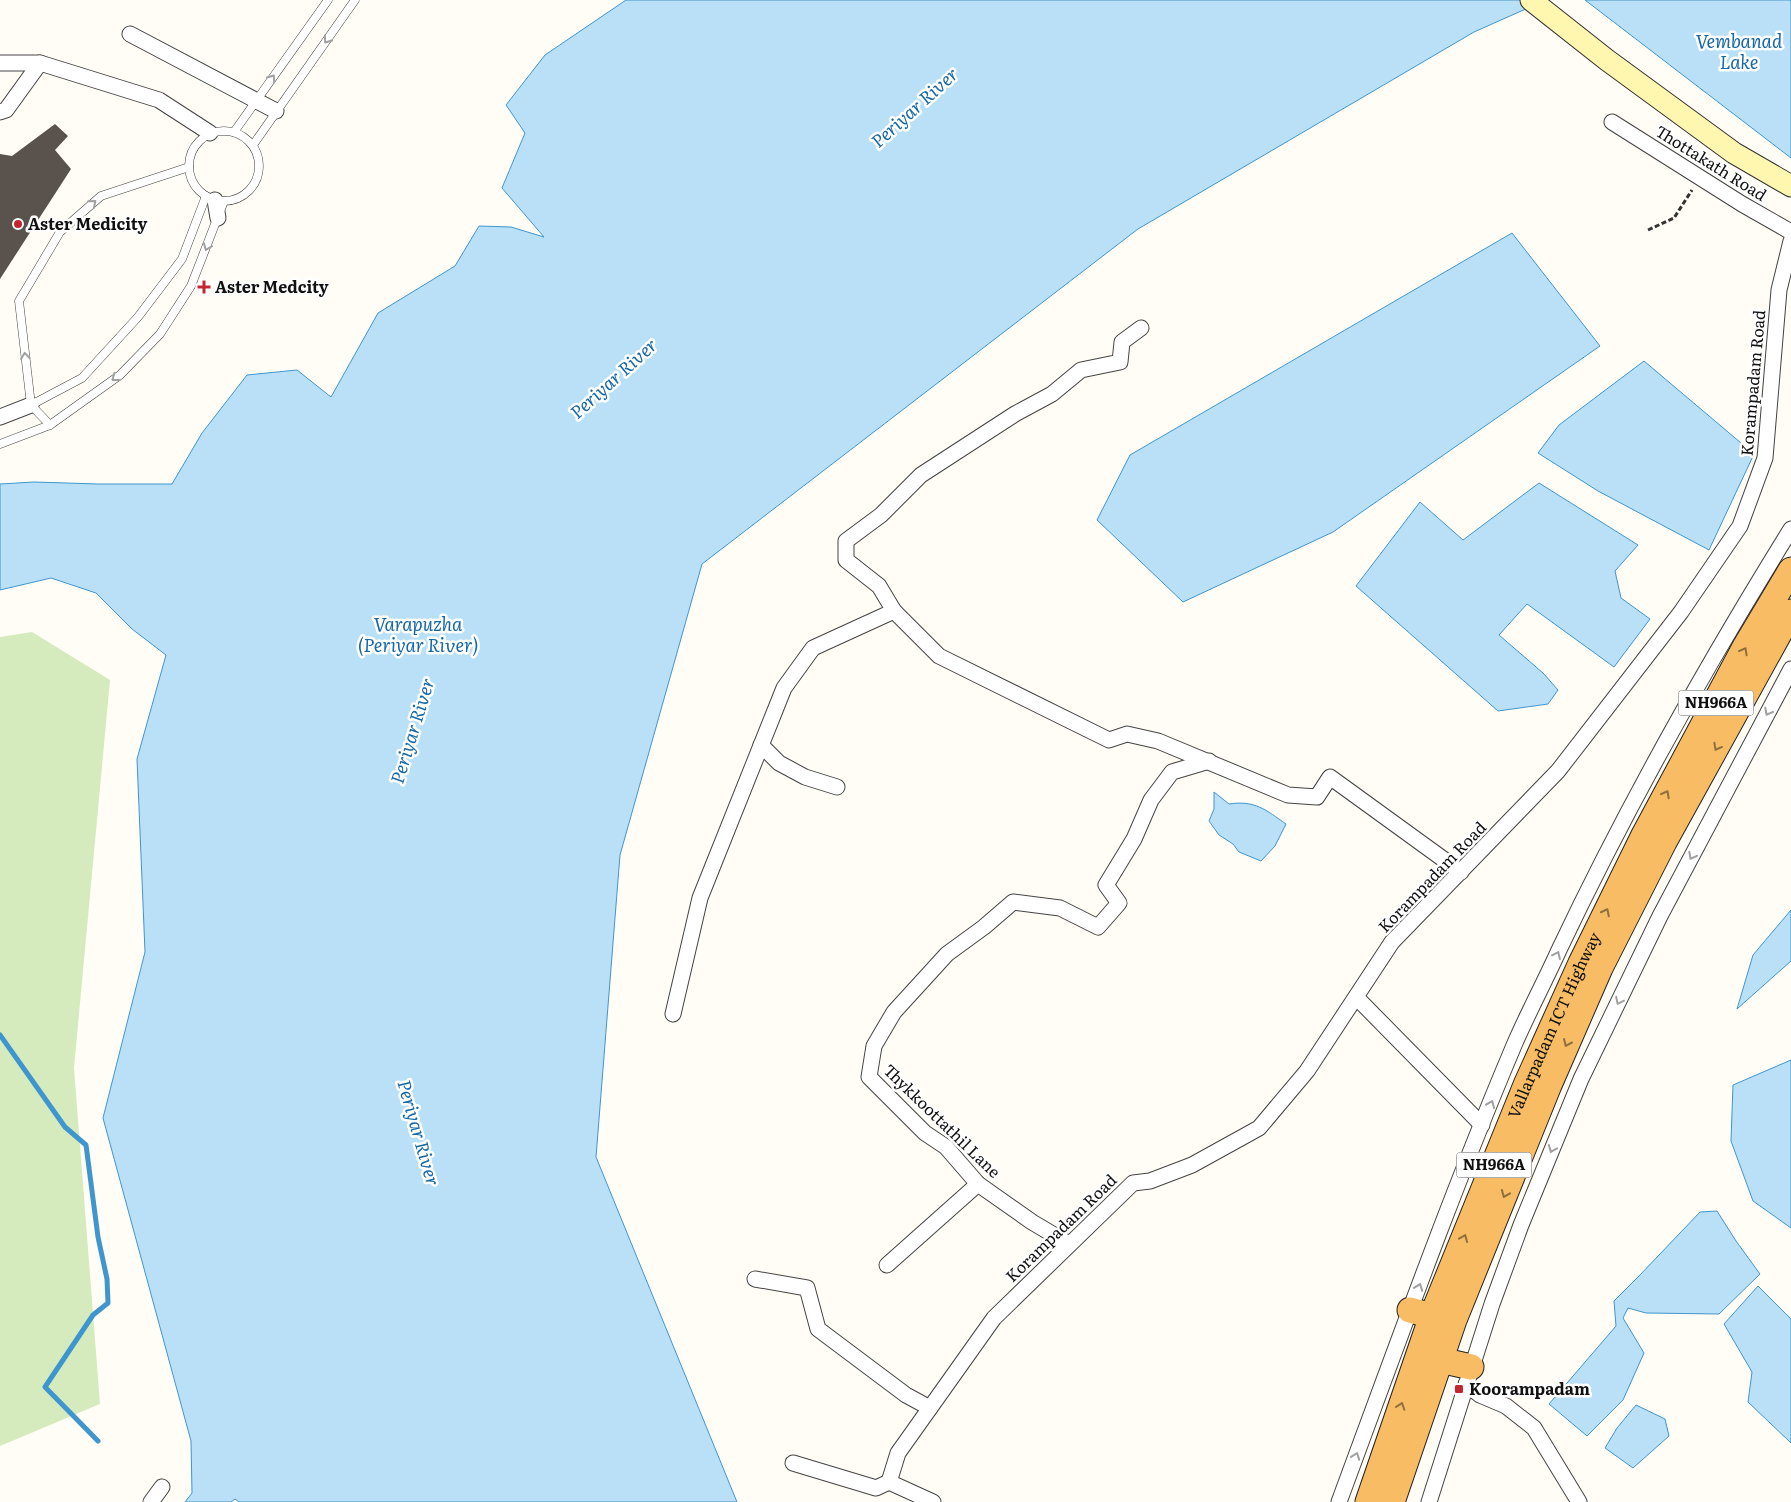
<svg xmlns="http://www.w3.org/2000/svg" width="1791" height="1502" viewBox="0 0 1791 1502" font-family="Literata,serif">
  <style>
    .green { fill: #d5ebbd }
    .water { fill: #b9e0f7; stroke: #3f96cf }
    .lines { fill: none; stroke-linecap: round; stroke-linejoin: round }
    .stream { stroke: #3f96cf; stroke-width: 5 }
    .building { fill: #5a524d }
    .service-casing { stroke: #444; stroke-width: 9 }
    .minor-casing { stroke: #444; stroke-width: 17 }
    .secondary-casing { stroke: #333; stroke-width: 23 }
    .trunk-casing { stroke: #222; stroke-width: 27 }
    .path { stroke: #333; stroke-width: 3; stroke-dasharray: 5 2.5; stroke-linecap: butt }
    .service { stroke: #fff; stroke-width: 8 }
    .minor { stroke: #fff; stroke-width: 15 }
    .secondary { stroke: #fff6b0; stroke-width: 21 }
    .trunk { stroke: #f7bc64; stroke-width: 25 }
    .oneway { stroke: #a0a0a0 }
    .oneway2 { stroke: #906f3f }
    .poi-dot { fill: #c4262e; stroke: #fff; stroke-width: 2 }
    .labels { text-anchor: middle; stroke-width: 5; stroke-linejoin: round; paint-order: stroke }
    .shield { fill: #fff; stroke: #585858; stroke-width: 1 }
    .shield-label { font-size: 15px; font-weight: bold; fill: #111 }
    .street-label { font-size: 16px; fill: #111; stroke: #fff }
    .poi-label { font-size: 16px; font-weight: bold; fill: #111; stroke: #fff; text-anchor: start }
    .water-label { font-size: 18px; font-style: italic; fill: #1768a6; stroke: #fff }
  </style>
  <rect width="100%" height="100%" fill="#fffdf5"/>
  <!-- green -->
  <path class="green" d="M32,632l78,48 -36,388 26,336 -100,42v-809z"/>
  <!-- water -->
  <g class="water">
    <path d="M626,0h920l-72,32 -336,197 -436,335 -82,291 -24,302 141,345h-498l-4,-3 -4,3h-46l7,-9 -1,-52 -88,-323 42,-166 -8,-193 29,-104 -34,-26 -36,-36 -45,-15 -51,12v-106l34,-2 64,2h74l30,-51 45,-58 50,-5 34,27 47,-84 77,-47 24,-40 32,1 33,10 -42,-49 23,-55 -19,-28 39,-50z"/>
    <path d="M1585,0h206v158z"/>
    <path d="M1512,233l88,113 -267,186 -150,70 -86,-82 33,-65z"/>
    <path d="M1644,361l110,93 -45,96 -111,-59 -60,-38 21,-28z"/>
    <path d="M1539,483l99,62 -23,26 6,27 29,21 -36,48 -87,-63 -28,31 44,38 15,17 -10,14 -50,7 -142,-125 64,-84 43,38z"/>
    <path d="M1214,792l15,12c26,-4 37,6 57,20l-11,22 -14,15 -22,-9 -6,-8 -14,-9 -10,-14 5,-12z"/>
    <path d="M1791,910v51l-54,48 16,-54z"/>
    <path d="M1791,1060v168l-38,-27 -22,-60 2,-56z"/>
    <path d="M1717,1211l19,30 24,33 -41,40 -73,-1 -18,-5 -5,10 21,35 -21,47 -36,36 -38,-32 67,-78 -2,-25 25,-25 61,-64z"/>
    <path d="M1758,1286l33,33v124l-43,-41 4,-30 -28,-48z"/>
    <path d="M1636,1405l29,14 4,17 -36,32 -28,-20 12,-20z"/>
  </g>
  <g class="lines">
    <!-- stream -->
    <path class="stream" d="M0,1035l65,92 21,18 12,92 9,42 1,24 -15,12 -48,72 53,54"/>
  </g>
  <!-- building -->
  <path class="building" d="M55,124l13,12 -13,14 16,19 -71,110v-125l12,2z"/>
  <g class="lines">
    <defs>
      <g id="service">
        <circle cx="224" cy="166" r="35"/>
        <path d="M234,132l94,-132"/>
        <path d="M253,145l102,-145"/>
        <path d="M31,405l51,-27 56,-61 44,-58 24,-63"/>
        <path d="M50,425l-19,-20 -12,-104 41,-69 41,-36 88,-29"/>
        <path d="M0,444l50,-19 70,-50 40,-41 31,-48 33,-85"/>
      </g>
      <g id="minor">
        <path d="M130,34l146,77"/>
        <path d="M0,63h40"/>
        <path d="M0,112l6,-2 34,-47 119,37 51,33"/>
        <path d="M1612,122l130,82 49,28"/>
        <path d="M215,200l3,18"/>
        <path d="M1141,328l-19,14 -2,20 -39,8 -29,24 -37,20 -94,61 -40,40 -35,26v19l33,26 15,25 45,45 170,84 18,-6 31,7 130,54 29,2 13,-20 131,95"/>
        <path d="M0,417l31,-12"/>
        <path d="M761,745l18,18 26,14 32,10"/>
        <path d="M1356,997l126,128"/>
        <path d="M673,1014l27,-116 84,-210 29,-40 81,-37"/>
        <path d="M1069,1244l-37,-22 -54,-38 -32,-37 -21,-14 -56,-56 5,-31 20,-34 53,-58 37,-27 29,-25 47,6 38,19 21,-24 -13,-18 28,-46 17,-39 21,-28 37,-11"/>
        <path d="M887,1265l91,-81"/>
        <path d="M755,1279l52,9 11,41 88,66 24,13"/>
        <path d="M1466,1384l14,11 26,11 28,22 45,74"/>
        <path d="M793,1463l83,25 13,-6"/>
        <path d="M151,1502l11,-15"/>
        <path d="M933,1502l-44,-20 9,-29 96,-135 139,-135 17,-2 42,-16 67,-37 48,-57 85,-129 166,-171 123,-159 59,-86 25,-68 14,-168 12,-49"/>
        <path d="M1339,1502c57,-154 112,-308 176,-459 14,-32 30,-62 44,-93 69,-146 147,-284 232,-421"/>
        <path d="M1429,1502l63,-198 29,-79 60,-146 79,-163 131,-247"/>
      </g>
      <path id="secondary" d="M1531,0l76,60 127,93 57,33"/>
      <g id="trunk">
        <path d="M1410,1310l22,6"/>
        <path d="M1440,1360l31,7"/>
        <path id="s1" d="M1368,1502l64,-186 94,-231 55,-122 62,-126 102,-190 46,-77"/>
        <path d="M1392,1502l62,-182 95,-235 51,-117 64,-126 127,-230"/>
      </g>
    </defs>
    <!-- service casing -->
    <use href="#service" class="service-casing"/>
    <!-- minor casing -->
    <use href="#minor" class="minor-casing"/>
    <!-- secondary casing -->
    <use href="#secondary" class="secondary-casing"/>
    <!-- trunk casing -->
    <use href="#trunk" class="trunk-casing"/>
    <!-- path -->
    <path class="path" d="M1648,230l26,-12 18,-28"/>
    <!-- service -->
    <use href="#service" class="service"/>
    <!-- minor -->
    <use href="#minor" class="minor"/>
    <!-- secondary -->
    <use href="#secondary" class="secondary"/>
    <!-- trunk -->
    <use href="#trunk" class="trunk"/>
  </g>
  <!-- one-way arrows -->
  <defs><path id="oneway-chevron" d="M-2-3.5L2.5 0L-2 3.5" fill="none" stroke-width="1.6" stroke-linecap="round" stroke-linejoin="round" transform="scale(1.25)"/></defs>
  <g class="oneway">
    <use href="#oneway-chevron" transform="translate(327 40) rotate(125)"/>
    <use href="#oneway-chevron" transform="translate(272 78) rotate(-55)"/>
    <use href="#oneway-chevron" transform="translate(93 203) rotate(-40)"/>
    <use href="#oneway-chevron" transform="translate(207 247) rotate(111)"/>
    <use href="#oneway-chevron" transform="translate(25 356) rotate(-97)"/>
    <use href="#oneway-chevron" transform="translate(115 378) rotate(143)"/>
    <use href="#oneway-chevron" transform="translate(1768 712) rotate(118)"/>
    <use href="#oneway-chevron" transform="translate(1692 856) rotate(118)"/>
    <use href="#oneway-chevron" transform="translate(1557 955) rotate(-65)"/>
    <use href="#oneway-chevron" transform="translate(1619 1001) rotate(116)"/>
    <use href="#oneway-chevron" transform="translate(1491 1104) rotate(-68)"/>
    <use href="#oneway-chevron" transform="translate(1552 1149) rotate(112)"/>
    <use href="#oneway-chevron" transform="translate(1419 1287) rotate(-70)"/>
    <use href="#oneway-chevron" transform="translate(1356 1456) rotate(-70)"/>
  </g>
  <g class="oneway2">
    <use href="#oneway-chevron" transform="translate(1744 651) rotate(-61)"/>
    <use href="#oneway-chevron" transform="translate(1717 747) rotate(119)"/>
    <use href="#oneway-chevron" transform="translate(1666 794) rotate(-62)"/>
    <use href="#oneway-chevron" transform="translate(1606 912) rotate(-63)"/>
    <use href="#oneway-chevron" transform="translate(1567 1043) rotate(114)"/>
    <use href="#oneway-chevron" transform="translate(1505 1194) rotate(112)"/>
    <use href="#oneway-chevron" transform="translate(1464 1238) rotate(-68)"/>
    <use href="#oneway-chevron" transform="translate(1401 1406) rotate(-71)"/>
  </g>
  <!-- markers -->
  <g class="poi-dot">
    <circle cx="18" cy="224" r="5"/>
    <path d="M201.5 279.5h5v5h5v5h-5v5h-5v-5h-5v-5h5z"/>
    <rect x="1454" y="1384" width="10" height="10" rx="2.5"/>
  </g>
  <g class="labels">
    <!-- shield labels -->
    <g class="shield">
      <rect x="1678.5" y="690.5" width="75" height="25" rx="4"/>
      <rect x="1456.5" y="1152.5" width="75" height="25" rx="4"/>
    </g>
    <g class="shield-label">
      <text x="1716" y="708">NH966A</text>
      <text x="1494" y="1170">NH966A</text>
    </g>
    <!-- street labels -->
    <g class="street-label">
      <text transform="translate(1711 163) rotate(32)" y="6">Thottakath Road</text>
      <text transform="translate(1753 383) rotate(-85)" y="6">Korampadam Road</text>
      <text transform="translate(1432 877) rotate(-46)" y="6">Korampadam Road</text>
      <text dy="6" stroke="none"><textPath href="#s1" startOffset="512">Vallarpadam ICT Highway</textPath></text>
      <text transform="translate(942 1121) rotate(44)" y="6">Thykkoottathil Lane</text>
      <text transform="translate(1061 1228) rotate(-44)" y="6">Korampadam Road</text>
    </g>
    <!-- poi labels -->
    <g class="poi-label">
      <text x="28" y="230">Aster Medicity</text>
      <text x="215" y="293">Aster Medcity</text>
      <text x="1469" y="1395">Koorampadam</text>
    </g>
    <!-- water labels -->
    <g class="water-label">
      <text x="1739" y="48">Vembanad<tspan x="1739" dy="21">Lake</tspan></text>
      <text transform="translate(915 108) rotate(-42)" y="6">Periyar River</text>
      <text transform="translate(614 379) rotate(-42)" y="6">Periyar River</text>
      <text x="418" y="631">Varapuzha<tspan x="418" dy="21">(Periyar River)</tspan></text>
      <text transform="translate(413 731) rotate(-73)" y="6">Periyar River</text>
      <text transform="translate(418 1133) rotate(74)" y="6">Periyar River</text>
    </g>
  </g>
</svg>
